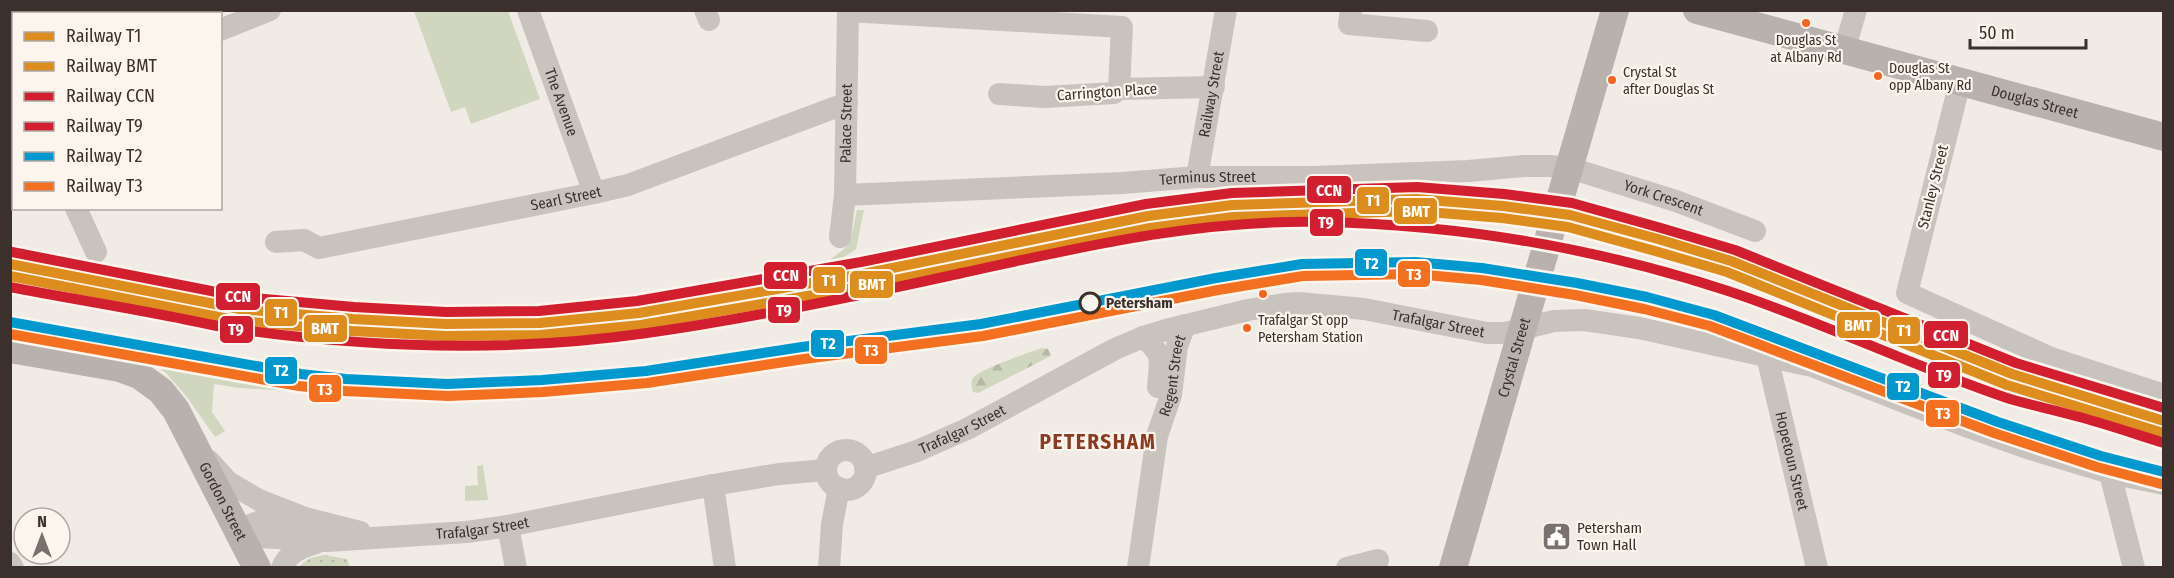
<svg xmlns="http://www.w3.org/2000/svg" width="2174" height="578" viewBox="0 0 2174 578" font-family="'Fira Sans Condensed',sans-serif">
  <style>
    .green { fill: #d1d6bf }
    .forest { fill: url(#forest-firs) }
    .park { fill: url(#park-dots) }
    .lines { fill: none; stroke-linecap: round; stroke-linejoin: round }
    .minor { stroke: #c9c3be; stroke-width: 22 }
    .major { stroke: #b8b1ad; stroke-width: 28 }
    .rail-1-casing { stroke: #fbf5ee; stroke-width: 15 }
    .rail-2-casing { stroke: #fbf5ee; stroke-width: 15 }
    .rail-3-casing { stroke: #fbf5ee; stroke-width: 15 }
    .rail-4-casing { stroke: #fbf5ee; stroke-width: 15 }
    .rail-5-casing { stroke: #fbf5ee; stroke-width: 15 }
    .rail-6-casing { stroke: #fbf5ee; stroke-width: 15 }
    .rail-1 { stroke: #dc8d1e; stroke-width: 10 }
    .rail-2 { stroke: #dc8d1e; stroke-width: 10 }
    .rail-3 { stroke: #d11f2f; stroke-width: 10 }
    .rail-4 { stroke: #d11f2f; stroke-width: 10 }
    .rail-5 { stroke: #0098cd; stroke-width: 10 }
    .rail-6 { stroke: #f37021; stroke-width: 10 }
    .bus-dot { fill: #f26522; stroke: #fbf5ee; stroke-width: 2 }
    .stop-dot { fill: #fbf5ee; stroke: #3b302b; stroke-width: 3 }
    .labels { text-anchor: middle; stroke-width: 4.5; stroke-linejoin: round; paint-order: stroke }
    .bus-label { font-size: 14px; fill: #3b302b; stroke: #fbf5ee; text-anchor: start }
    .street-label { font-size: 15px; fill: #3b302b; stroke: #fbf5ee }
    .stop-label { font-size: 15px; font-weight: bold; fill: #3b302b; stroke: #fbf5ee; text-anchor: start }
    .poi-label { font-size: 15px; fill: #3b302b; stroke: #fbf5ee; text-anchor: start }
    .district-label { font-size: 21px; font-weight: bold; letter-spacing: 1.5px; fill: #8c3b22; stroke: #fbf5ee }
    .line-badge { stroke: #fbf5ee; stroke-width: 2 }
    .badge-label { font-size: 16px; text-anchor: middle; font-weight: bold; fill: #fff }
  </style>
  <defs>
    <pattern id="forest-firs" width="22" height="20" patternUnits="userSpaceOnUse" patternTransform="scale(1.5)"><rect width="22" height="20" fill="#d1d6bf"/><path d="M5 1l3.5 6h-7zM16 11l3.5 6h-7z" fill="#b4b8a4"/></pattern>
    <pattern id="park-dots" width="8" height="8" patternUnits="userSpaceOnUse" patternTransform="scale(1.5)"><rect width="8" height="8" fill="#d1d6bf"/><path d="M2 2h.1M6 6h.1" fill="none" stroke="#b4b8a4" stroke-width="1.8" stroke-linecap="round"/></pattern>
  </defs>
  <rect width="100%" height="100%" fill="#f0ebe5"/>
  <!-- green -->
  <g class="green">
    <path d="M414,11h94l32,88 -69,25 -6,-17 -14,5z"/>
    <path d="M857,210h7l-8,39 -21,14 -2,9 -7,2c-2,-15 10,-17 19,-26 8,-8 9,-27 12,-38z"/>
    <path d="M146,353l100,21 136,13v9l-143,-8 -25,-4 -2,28 13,19 -10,6 -28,-40 -21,-24 -21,-15z"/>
    <path d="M483,465l5,35 -23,1v-15l13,-1 -1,-19z"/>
  </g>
  <!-- forest -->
  <path class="forest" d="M1042,348l6,1 3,7 -73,37 -5,-1c-1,-4 -3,-9 0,-14 5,-8 57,-26 69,-30z"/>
  <!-- park -->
  <path class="park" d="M324,555l23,4 3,8h-52l12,-9z"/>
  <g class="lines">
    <!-- minor -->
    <g class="minor">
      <path d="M177,10l2,4"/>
      <path id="s1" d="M528,10l66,183"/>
      <path d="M705,10l4,10"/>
      <path d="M1351,10l-2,14 78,7"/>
      <path d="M848,11l274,16 -3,62"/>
      <path d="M220,30l50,-20"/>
      <path d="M1844,51l12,-41"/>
      <path d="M1960,82l-53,211 144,65 113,37"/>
      <path d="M999,94l46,3 69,-4 5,-4 95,-2"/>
      <path id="s2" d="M1197,177l29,-167"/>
      <path id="s3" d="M845,195l277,-12 75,-6h117l154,-6 56,-5h26l20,2 106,33 79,30"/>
      <path d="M76,208l20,44"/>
      <path id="s4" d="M840,237l5,-42 3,-185"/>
      <path id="s5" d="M276,242l28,-2 15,8 275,-55 34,-8 219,-82"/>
      <path d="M1143,337c22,19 17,22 15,50"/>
      <path id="s6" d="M1767,356l50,212"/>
      <circle cx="846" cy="470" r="20"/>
      <path d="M209,461l19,21 31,18 46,18 55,14"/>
      <path id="s7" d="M865,468l52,-17 50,-22 148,-80 28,-12 23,-7 82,-20 36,-6 15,-1 65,6 123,24h18l49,-12 30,-1 55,8 154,34 19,4 156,61 59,21 83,25 54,11"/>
      <path d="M2110,473l24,95"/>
      <path d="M713,485l12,83"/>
      <path id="s8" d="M305,518c-19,2 -56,-3 -65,18l87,5 140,-9 41,-6 205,-41 66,-11 47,-4"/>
      <path d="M508,526l8,42"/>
      <path d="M10,563l3,5"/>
      <path d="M282,568c6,-15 19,-21 34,-25"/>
      <path d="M829,568l3,-44 7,-36"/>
      <path id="s9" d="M1138,568l19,-132 14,-41 6,-49 8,-21"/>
      <path d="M1347,568l31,-8"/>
    </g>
    <!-- major -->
    <g class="major">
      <path id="s10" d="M1697,10l467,127"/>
      <path d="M10,75l4,6"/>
      <path d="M10,146l4,-5"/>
      <path id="s11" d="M10,349l110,19 19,7 22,16 15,19 81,158"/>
      <path id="s12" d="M1453,568l162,-558"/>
    </g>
    <defs>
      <path id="rail-1" d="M10,264l230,45 113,10 93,5 94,-1 99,-10 224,-39 285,-58 84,-11 184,-6 87,7 67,9 88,24 73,22 281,113 152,47"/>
      <path id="rail-2" d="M10,276l229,45 113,10 93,5 95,-1 101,-10 224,-39 285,-58 83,-11 183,-6 86,7 66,9 87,24 72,21 280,113 153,47"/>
      <path id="rail-3" d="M12,252l230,45 112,10 92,5 93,-1 98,-10 224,-39 285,-58 86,-11 185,-6 87,7 68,9 89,25 74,22 281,113 148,45"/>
      <path id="rail-4" d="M10,287c51,10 102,18 153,28 22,4 43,9 65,13 138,20 280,25 419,5 106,-15 211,-37 315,-60 119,-26 238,-54 361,-51 135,3 273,26 402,68 95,31 185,75 279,107 21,7 43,11 64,17 32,8 64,19 96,29"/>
      <path id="rail-5" d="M10,322l291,52 45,5 101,5 95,-4 104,-9 156,-24 179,-23 235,-46 86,-14 113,-2 67,6 95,15 70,14 67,18 284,107 103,34 63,16"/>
      <path id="rail-6" d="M10,334l289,52 46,5 103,5 95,-4 104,-9 157,-24 179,-23 235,-46 85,-14 112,-2 66,6 94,15 69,14 66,17 284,107 103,34 64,17"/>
    </defs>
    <!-- rail-1 casing -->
    <use href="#rail-1" class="rail-1-casing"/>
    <!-- rail-2 casing -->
    <use href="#rail-2" class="rail-2-casing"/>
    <!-- rail-3 casing -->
    <use href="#rail-3" class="rail-3-casing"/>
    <!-- rail-4 casing -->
    <use href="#rail-4" class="rail-4-casing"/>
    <!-- rail-5 casing -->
    <use href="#rail-5" class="rail-5-casing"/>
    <!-- rail-6 casing -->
    <use href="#rail-6" class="rail-6-casing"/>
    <!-- rail-1 -->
    <use href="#rail-1" class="rail-1"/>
    <!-- rail-2 -->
    <use href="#rail-2" class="rail-2"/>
    <!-- rail-3 -->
    <use href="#rail-3" class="rail-3"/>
    <!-- rail-4 -->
    <use href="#rail-4" class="rail-4"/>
    <!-- rail-5 -->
    <use href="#rail-5" class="rail-5"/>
    <!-- rail-6 -->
    <use href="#rail-6" class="rail-6"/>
  </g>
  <!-- icons -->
  <defs>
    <symbol id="civic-square" viewBox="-11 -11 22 22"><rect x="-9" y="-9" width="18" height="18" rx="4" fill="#7a716c" stroke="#fbf5ee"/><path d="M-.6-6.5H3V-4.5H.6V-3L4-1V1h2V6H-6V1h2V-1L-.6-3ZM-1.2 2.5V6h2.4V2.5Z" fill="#fff"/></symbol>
  </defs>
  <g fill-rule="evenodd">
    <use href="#civic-square" x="1540" y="520" width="33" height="33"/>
  </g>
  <!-- markers -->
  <g class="bus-dot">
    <circle cx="1806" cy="23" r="5"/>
    <circle cx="1878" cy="76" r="5"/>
    <circle cx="1612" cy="80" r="5"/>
    <circle cx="1263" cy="294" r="5"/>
    <circle cx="1247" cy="328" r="5"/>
  </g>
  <circle class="stop-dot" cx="1090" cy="303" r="10"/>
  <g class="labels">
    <!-- bus labels -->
    <g class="bus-label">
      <text x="1806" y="45" text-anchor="middle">Douglas St<tspan x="1806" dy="17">at Albany Rd</tspan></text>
      <text x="1889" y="73">Douglas St<tspan x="1889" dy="17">opp Albany Rd</tspan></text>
      <text x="1623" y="77">Crystal St<tspan x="1623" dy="17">after Douglas St</tspan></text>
      <text x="1258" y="325">Trafalgar St opp<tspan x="1258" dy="17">Petersham Station</tspan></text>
    </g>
    <!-- street labels -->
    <g class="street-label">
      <text transform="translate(1107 92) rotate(-4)" y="5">Carrington Place</text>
      <text dy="5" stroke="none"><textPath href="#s2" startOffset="84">Railway Street</textPath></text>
      <text dy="5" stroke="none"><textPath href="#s1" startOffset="98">The Avenue</textPath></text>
      <text dy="5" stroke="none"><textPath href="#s10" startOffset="350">Douglas Street</textPath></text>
      <text dy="5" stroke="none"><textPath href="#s4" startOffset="114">Palace Street</textPath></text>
      <text dy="5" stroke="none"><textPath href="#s3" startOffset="363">Terminus Street</textPath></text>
      <text transform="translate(1933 187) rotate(-76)" y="5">Stanley Street</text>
      <text dy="5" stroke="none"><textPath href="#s3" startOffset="824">York Crescent</textPath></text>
      <text dy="5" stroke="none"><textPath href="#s5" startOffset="297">Searl Street</textPath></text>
      <text dy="5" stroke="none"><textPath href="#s7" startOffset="609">Trafalgar Street</textPath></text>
      <text dy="5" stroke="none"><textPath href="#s12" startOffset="219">Crystal Street</textPath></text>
      <text dy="5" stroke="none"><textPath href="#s9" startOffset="196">Regent Street</textPath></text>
      <text dy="5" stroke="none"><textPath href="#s7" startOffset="105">Trafalgar Street</textPath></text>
      <text dy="5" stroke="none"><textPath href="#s6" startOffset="108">Hopetoun Street</textPath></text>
      <text dy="5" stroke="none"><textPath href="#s11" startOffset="286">Gordon Street</textPath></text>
      <text dy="5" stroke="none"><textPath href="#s8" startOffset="314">Trafalgar Street</textPath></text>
    </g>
    <!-- stop labels -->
    <g class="stop-label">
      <text x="1106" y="308">Petersham</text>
    </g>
    <!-- poi labels -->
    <g class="poi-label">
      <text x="1577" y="533">Petersham<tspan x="1577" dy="17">Town Hall</tspan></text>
    </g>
    <!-- district labels -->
    <g class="district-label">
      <text x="1098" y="449">PETERSHAM</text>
    </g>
  </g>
  <g class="line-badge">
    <rect x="1306" y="175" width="46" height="29" rx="6" fill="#d11f2f"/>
    <rect x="1356" y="186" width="34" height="29" rx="6" fill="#dc8d1e"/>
    <rect x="1393" y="197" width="45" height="28" rx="6" fill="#dc8d1e"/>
    <rect x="1309" y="208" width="35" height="29" rx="6" fill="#d11f2f"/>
    <rect x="1354" y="248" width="34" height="29" rx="6" fill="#0098cd"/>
    <rect x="1397" y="260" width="34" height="28" rx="6" fill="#f37021"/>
    <rect x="763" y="261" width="45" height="29" rx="6" fill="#d11f2f"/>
    <rect x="812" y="266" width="34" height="28" rx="6" fill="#dc8d1e"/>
    <rect x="849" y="270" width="45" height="29" rx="6" fill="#dc8d1e"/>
    <rect x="215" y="282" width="46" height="29" rx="6" fill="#d11f2f"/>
    <rect x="767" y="296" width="34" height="28" rx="6" fill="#d11f2f"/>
    <rect x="264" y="298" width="34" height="29" rx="6" fill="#dc8d1e"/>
    <rect x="1836" y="311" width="45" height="28" rx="6" fill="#dc8d1e"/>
    <rect x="303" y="314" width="45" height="29" rx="6" fill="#dc8d1e"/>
    <rect x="219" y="315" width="35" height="29" rx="6" fill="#d11f2f"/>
    <rect x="1887" y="316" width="34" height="29" rx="6" fill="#dc8d1e"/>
    <rect x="1923" y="320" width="46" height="29" rx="6" fill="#d11f2f"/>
    <rect x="810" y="329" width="35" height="29" rx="6" fill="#0098cd"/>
    <rect x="854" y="336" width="34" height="29" rx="6" fill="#f37021"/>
    <rect x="264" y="356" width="34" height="29" rx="6" fill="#0098cd"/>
    <rect x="1927" y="361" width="34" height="28" rx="6" fill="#d11f2f"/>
    <rect x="1886" y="372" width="34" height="29" rx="6" fill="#0098cd"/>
    <rect x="308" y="374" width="34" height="29" rx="6" fill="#f37021"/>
    <rect x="1925" y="399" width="35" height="29" rx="6" fill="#f37021"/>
  </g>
  <g class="badge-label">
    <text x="1329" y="196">CCN</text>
    <text x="1373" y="206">T1</text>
    <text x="1416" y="217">BMT</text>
    <text x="1326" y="228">T9</text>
    <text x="1371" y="269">T2</text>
    <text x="1414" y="280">T3</text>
    <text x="786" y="281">CCN</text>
    <text x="829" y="286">T1</text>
    <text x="872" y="290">BMT</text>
    <text x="238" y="302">CCN</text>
    <text x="784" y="316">T9</text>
    <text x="281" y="318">T1</text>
    <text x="1858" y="331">BMT</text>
    <text x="325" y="334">BMT</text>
    <text x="236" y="335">T9</text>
    <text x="1904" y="336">T1</text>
    <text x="1946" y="341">CCN</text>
    <text x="828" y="349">T2</text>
    <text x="871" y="356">T3</text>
    <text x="281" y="376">T2</text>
    <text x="1944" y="381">T9</text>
    <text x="1903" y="392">T2</text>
    <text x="325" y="395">T3</text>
    <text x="1943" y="419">T3</text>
  </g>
  <!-- border -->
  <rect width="2174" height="578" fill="none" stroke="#3b302b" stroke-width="24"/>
  <!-- legend -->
  <rect x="12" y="12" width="210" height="198" fill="#fbf5ee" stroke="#aea6a0" stroke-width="1.5"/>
  <rect x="24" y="32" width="30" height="9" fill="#dc8d1e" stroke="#aea6a0" stroke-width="1.5"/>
  <text x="66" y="42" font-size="18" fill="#3b302b">Railway T1</text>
  <rect x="24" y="62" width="30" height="9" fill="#dc8d1e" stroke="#aea6a0" stroke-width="1.5"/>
  <text x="66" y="72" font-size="18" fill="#3b302b">Railway BMT</text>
  <rect x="24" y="92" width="30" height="9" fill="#d11f2f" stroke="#aea6a0" stroke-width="1.5"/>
  <text x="66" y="102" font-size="18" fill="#3b302b">Railway CCN</text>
  <rect x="24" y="122" width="30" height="9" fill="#d11f2f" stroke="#aea6a0" stroke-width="1.5"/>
  <text x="66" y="132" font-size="18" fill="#3b302b">Railway T9</text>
  <rect x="24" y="152" width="30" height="9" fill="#0098cd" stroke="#aea6a0" stroke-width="1.5"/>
  <text x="66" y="162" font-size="18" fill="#3b302b">Railway T2</text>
  <rect x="24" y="182" width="30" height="9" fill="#f37021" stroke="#aea6a0" stroke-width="1.5"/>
  <text x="66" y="192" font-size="18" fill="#3b302b">Railway T3</text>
  <!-- north arrow -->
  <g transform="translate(42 536)"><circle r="28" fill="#fbf5ee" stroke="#aea6a0" stroke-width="1.5"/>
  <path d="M0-4.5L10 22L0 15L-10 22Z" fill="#7a716c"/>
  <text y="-9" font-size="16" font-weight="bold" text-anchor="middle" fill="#3b302b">N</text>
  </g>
  <!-- scale -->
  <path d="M1970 39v9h116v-9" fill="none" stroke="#3b302b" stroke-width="3"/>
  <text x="1979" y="39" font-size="18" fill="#3b302b" stroke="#fbf5ee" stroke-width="4.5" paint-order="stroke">50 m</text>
</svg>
